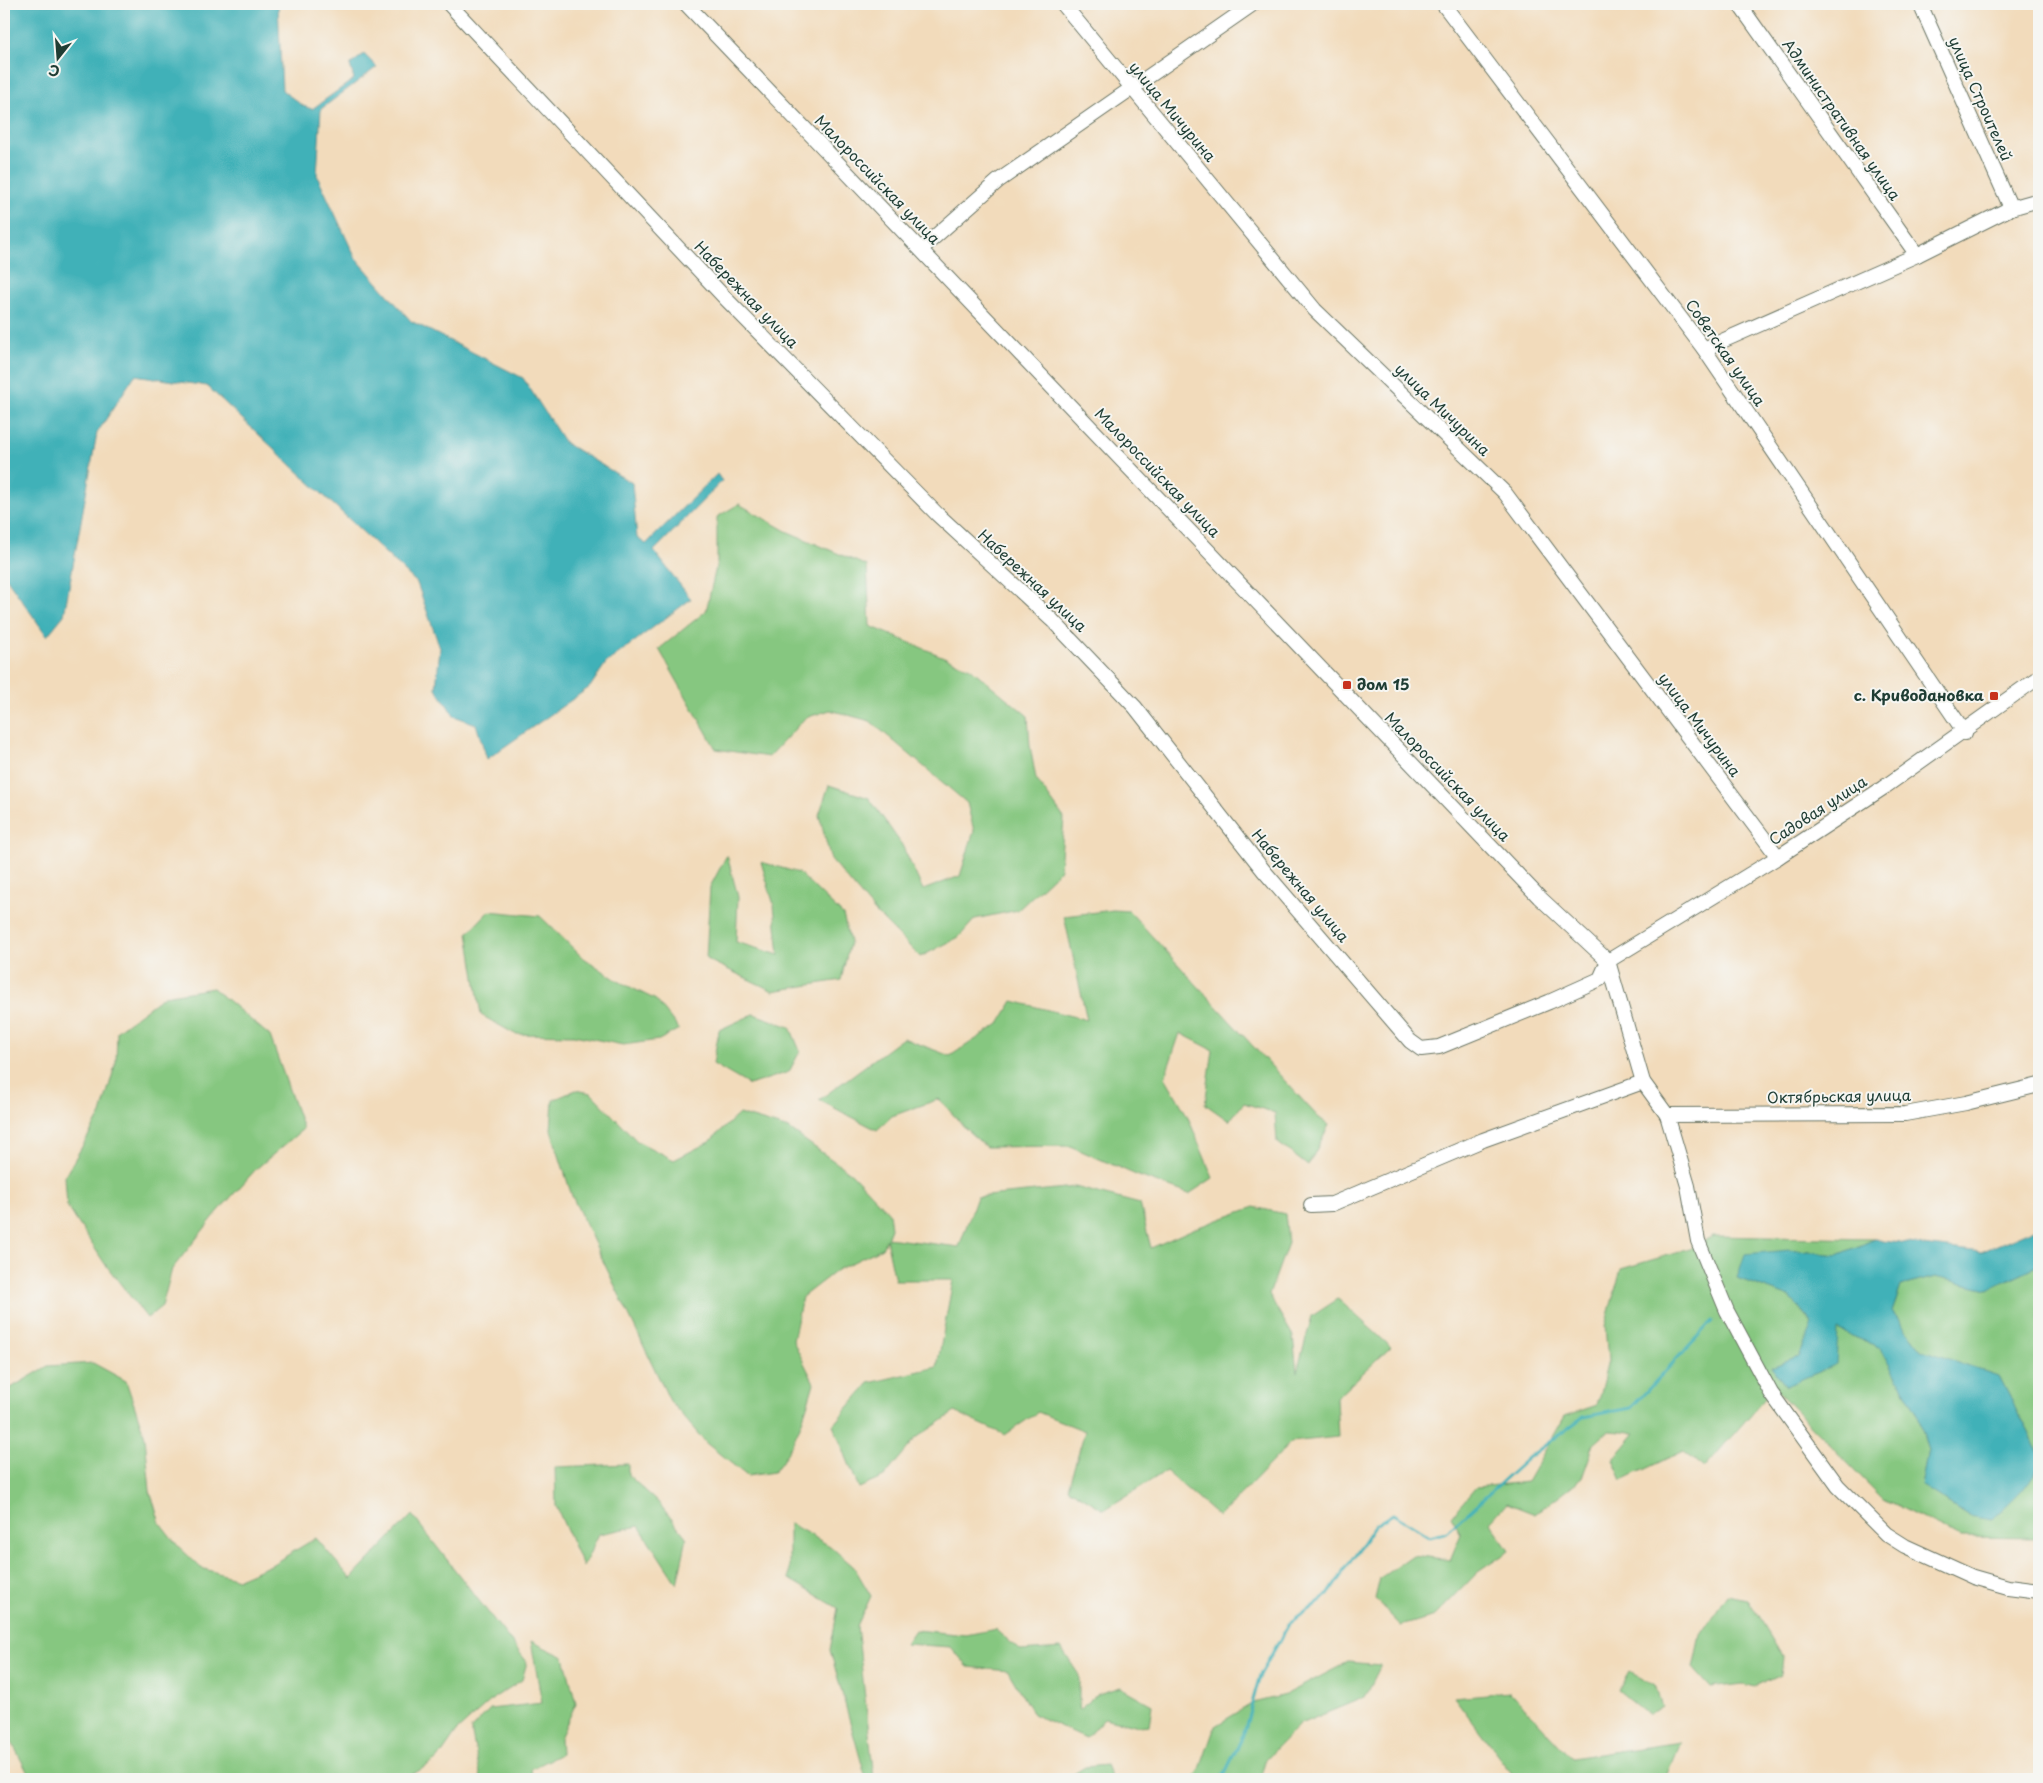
<svg xmlns="http://www.w3.org/2000/svg" width="2043" height="1783" viewBox="0 0 2043 1783" font-family="'Playpen Sans',sans-serif">
  <style>
    .green { fill: #86c780; stroke: #52825a }
    .water { fill: #40b1b8; stroke: #307776 }
    .lines { fill: none; stroke-linecap: round; stroke-linejoin: round }
    .stream { stroke: #40b1b8; stroke-width: 3 }
    .minor-casing { stroke: #697463; stroke-width: 16 }
    .minor { stroke: #fff; stroke-width: 14 }
    .poi-dot { fill: #c8321e; stroke: #f6f6f2; stroke-width: 2 }
    .labels { text-anchor: middle; stroke-width: 4; stroke-linejoin: round; paint-order: stroke }
    .street-label { font-size: 15px; fill: #1f3d34; stroke: #f6f6f2 }
    .poi-label { font-size: 15px; font-weight: bold; fill: #1f3d34; stroke: #f6f6f2; text-anchor: start }
  </style>
  <rect width="100%" height="100%" fill="#f6f6f2"/>
  <filter id="ink" filterUnits="userSpaceOnUse"><feTurbulence type="fractalNoise" baseFrequency=".02" numOctaves="2"/><feDisplacementMap in="SourceGraphic" scale="10" xChannelSelector="R" yChannelSelector="G"/><feConvolveMatrix kernelMatrix="1 2 1 2 8 2 1 2 1" color-interpolation-filters="sRGB"/></filter>
  <filter id="wash" filterUnits="userSpaceOnUse"><feTurbulence type="fractalNoise" baseFrequency=".0096" numOctaves="4" result="noise"/><feDisplacementMap in="SourceGraphic" scale="20" xChannelSelector="R" yChannelSelector="G"/><feGaussianBlur stdDeviation="1.12" result="paint"/><feColorMatrix in="noise" values="0 0 0 0 0 0 0 0 0 0 0 0 0 0 0 0 0 1.4 0 .05"/><feComposite in="paint" operator="in"/></filter>
  <g filter="url(#wash)">
    <rect width="100%" height="100%" fill="#f2dbbb"/>
    <!-- green -->
    <g class="green">
      <path d="M739,504l47,27 81,35 3,60 100,42 58,48 2,30 6,33 28,39 -4,52 -42,40 -43,9 -16,18 -39,20 -44,-44 -45,-53 -12,-45 10,-30 40,13 33,47 21,45 37,-14 14,-45 -7,-28 -97,-82 -40,-11 -25,8 -36,39 -53,-8 -57,-100 47,-38 11,-48v-46z"/>
      <path d="M727,855l11,42 -2,45 43,13 -5,-50 -13,-43 38,11 44,42 7,27 -9,38 -68,11 -67,-32 4,-72z"/>
      <path d="M1113,910l16,1 189,206 11,8 -21,41 -31,-24 -2,-29 -31,-10 -15,18 -24,-17 8,-54 -33,-17 -15,44 22,38 26,63 -24,16 -53,-19 -66,-29 -84,1 -19,-17 -28,-31 -47,17 -15,14 -58,-30 84,-62 47,18 49,-32 14,-23 74,19 -23,-104z"/>
      <path d="M489,911l51,5 41,40 37,25 38,19 23,29 -20,11 -36,5 -49,-10 -59,-1 -34,-19 -13,-82z"/>
      <path d="M213,988l57,48 33,93 -47,40 -40,45 -44,55 -10,37 -15,12 -42,-54 -38,-58 -2,-30 36,-62 15,-52 1,-31 47,-35z"/>
      <path d="M754,1014l36,13 10,24 -11,21 -40,13 -36,-21 6,-34z"/>
      <path d="M576,1090l15,3 46,48 37,19 35,-18 30,-28 50,15 63,45 37,39 2,15 -4,10 72,9 18,-50 98,-10 65,17 11,44 42,-19 61,-22 31,7 3,29 -19,52 24,41 4,36 15,-56 26,-17 53,48 -55,51 2,39 -47,5 -72,75 -53,-46 -62,39 -36,-22 17,-57 -47,-19 -33,23 -50,-23 -39,26 -32,39 -25,11 -26,-63 36,-42 68,-16 16,-87h-58l-9,-41 -4,9 -45,22 -35,27 -9,44 21,42c-9,31 -19,64 -40,89l-27,4 -41,-33 -36,-42 -98,-205 -21,-66 2,-30z"/>
      <path d="M1713,1236l162,3 -37,16 -49,-5 -52,28 53,19 23,28 -14,32 -28,10 15,19 52,-56 43,18 37,67 10,35 -7,35 48,31 54,-27 16,-23v72l-79,-1 -76,-37 -110,-112 -70,80 -21,-17 -61,29 -9,-20 23,-27 -27,-2 -15,13 -12,34 -47,36 -28,-11 -17,19 19,29 -31,21 -43,44 -34,10 -26,-27 5,-21 33,-23 37,5 11,-26 -10,-18 25,-29 51,-5 38,-66 32,-11 11,-44 -3,-35 16,-57 68,-20z"/>
      <path d="M2039,1265v188l-40,-77 -77,-26 -30,-38 9,-26 34,-9 53,12z"/>
      <path d="M93,1363l33,18 19,56 5,54 10,32 18,23 23,22 37,11 33,-14 45,-27 35,41 61,-64 115,147 -5,18 -27,17 -37,33 -20,29 -33,20h-374l-27,-52v-335l44,-26z"/>
      <path d="M628,1464v11l29,26 30,37 -10,46 -38,-58 -40,8 -16,33 -27,-61 -1,-39z"/>
      <path d="M789,1523l41,23 24,21 17,29 -14,30 17,152 -8,1 -36,-129 8,-42 -49,-29z"/>
      <path d="M1727,1595l21,4 34,57 -2,19 -25,12 -13,-3 -31,4 -18,-20 7,-33z"/>
      <path d="M996,1629l24,22 41,-3 18,27v35l19,-16 22,-7 32,18 -3,20 -10,1 -35,-8 -18,20 -53,-24 -25,-43 -40,-4 -17,-20 -46,-3 10,-14 51,5z"/>
      <path d="M531,1641l33,16 12,46 -16,35 1,16 -30,15 2,10h-52l-10,-50 19,-20 52,-6z"/>
      <path d="M1348,1662l33,3 -16,32 -65,27 -34,35 -6,20h-66l6,-10 15,-43 38,-23 32,-8z"/>
      <path d="M1629,1671l26,15 7,20 -14,9 -30,-25z"/>
      <path d="M1510,1692l61,66 109,-16 -15,37h-149l-62,-82z"/>
      <path d="M1106,1765l6,14h-46l19,-12z"/>
    </g>
    <!-- water -->
    <g class="water">
      <path d="M4,4h274l4,86 21,16 9,3 42,-30 -4,-14 14,-11 13,13 -56,42 -4,66 38,82 56,64 112,57 42,65 67,40 5,55 9,6 71,-70 5,7 -68,70 37,48 -85,64 -16,24 -103,72 -11,-35 -22,-8 -18,-28 4,-40 -23,-65 -210,-197 -72,-11 -38,58 -33,182 -17,21 -43,-61z"/>
      <path d="M2039,1227v38l-51,24 -53,-12 -34,9 -9,26 30,38 77,26 40,77c0,28 -28,48 -47,67l-23,-4 -48,-31 7,-35 -10,-35 -37,-67 -43,-18 -2,34 -50,22 -15,-19 28,-10 14,-33 -23,-27 -53,-19 8,-24 44,-4 49,5 37,-16 106,13z"/>
    </g>
    <g class="lines">
      <!-- stream -->
      <path class="stream" d="M1222,1779l21,-43 17,-61 29,-51 39,-29 47,-70 18,-11 37,23 17,-5 81,-74 55,-41 48,-9 81,-87"/>
    </g>
  </g>
  <g filter="url(#ink)">
    <g class="lines">
      <defs>
        <g id="minor">
          <path d="M449,4l278,296 210,214 115,106 83,87 129,164 146,170 11,8 18,-2 110,-45 51,-23 8,-18"/>
          <path d="M686,4l853,893 69,64"/>
          <path d="M1063,4l252,306 190,183 273,364"/>
          <path d="M1443,4l261,345 261,384"/>
          <path d="M1739,4l178,251"/>
          <path d="M1920,4l91,204"/>
          <path d="M921,249l77,-68 255,-177"/>
          <path d="M1704,349l213,-94 94,-47 28,-8"/>
          <path d="M1608,961l35,121 24,33 21,71 10,55 29,70 44,82 67,93 48,48 19,12 68,31 35,10 31,4"/>
          <path d="M1608,961l170,-104 105,-69 156,-111"/>
          <path d="M1667,1115l238,-1 61,-11 73,-18"/>
          <path d="M1311,1205l21,-1 151,-64 160,-58"/>
        </g>
      </defs>
      <!-- minor casing -->
      <use href="#minor" class="minor-casing"/>
      <!-- minor -->
      <use href="#minor" class="minor"/>
    </g>
  </g>
  <!-- markers -->
  <g class="poi-dot">
    <rect x="1342" y="680" width="10" height="10" rx="2.5"/>
    <rect x="1989" y="691" width="10" height="10" rx="2.5"/>
  </g>
  <g class="labels">
    <!-- street labels -->
    <g class="street-label">
      <text transform="translate(1980 99) rotate(66)" y="5">улица Строителей</text>
      <text transform="translate(1172 112) rotate(50)" y="5">улица Мичурина</text>
      <text transform="translate(1841 120) rotate(55)" y="5">Административная улица</text>
      <text transform="translate(877 180) rotate(46)" y="5">Малороссийская улица</text>
      <text transform="translate(746 295) rotate(46)" y="5">Набережная улица</text>
      <text transform="translate(1725 353) rotate(55)" y="5">Советская улица</text>
      <text transform="translate(1442 410) rotate(44)" y="5">улица Мичурина</text>
      <text transform="translate(1157 473) rotate(46)" y="5">Малороссийская улица</text>
      <text transform="translate(1032 581) rotate(43)" y="5">Набережная улица</text>
      <text transform="translate(1699 725) rotate(53)" y="5">улица Мичурина</text>
      <text transform="translate(1447 777) rotate(46)" y="5">Малороссийская улица</text>
      <text transform="translate(1818 811) rotate(-33)" y="5">Садовая улица</text>
      <text transform="translate(1300 886) rotate(50)" y="5">Набережная улица</text>
      <text transform="translate(1839 1097) rotate(-1)" y="5">Октябрьская улица</text>
    </g>
    <!-- poi labels -->
    <g class="poi-label">
      <text x="1357" y="690">дом 15</text>
      <text x="1984" y="701" text-anchor="end">с. Криводановка</text>
    </g>
  </g>
  <!-- margin -->
  <rect width="2043" height="1783" fill="none" stroke="#f6f6f2" stroke-width="20"/>
  <!-- north arrow -->
  <g transform="translate(58 58) rotate(197)" stroke="#f6f6f2" stroke-width="4" paint-order="stroke">
  <path d="M0-4L9 19L0 12L-9 19Z" fill="#1f3d34"/>
  <text y="-8" font-size="14" font-weight="bold" text-anchor="middle" fill="#1f3d34">С</text>
  </g>
</svg>
